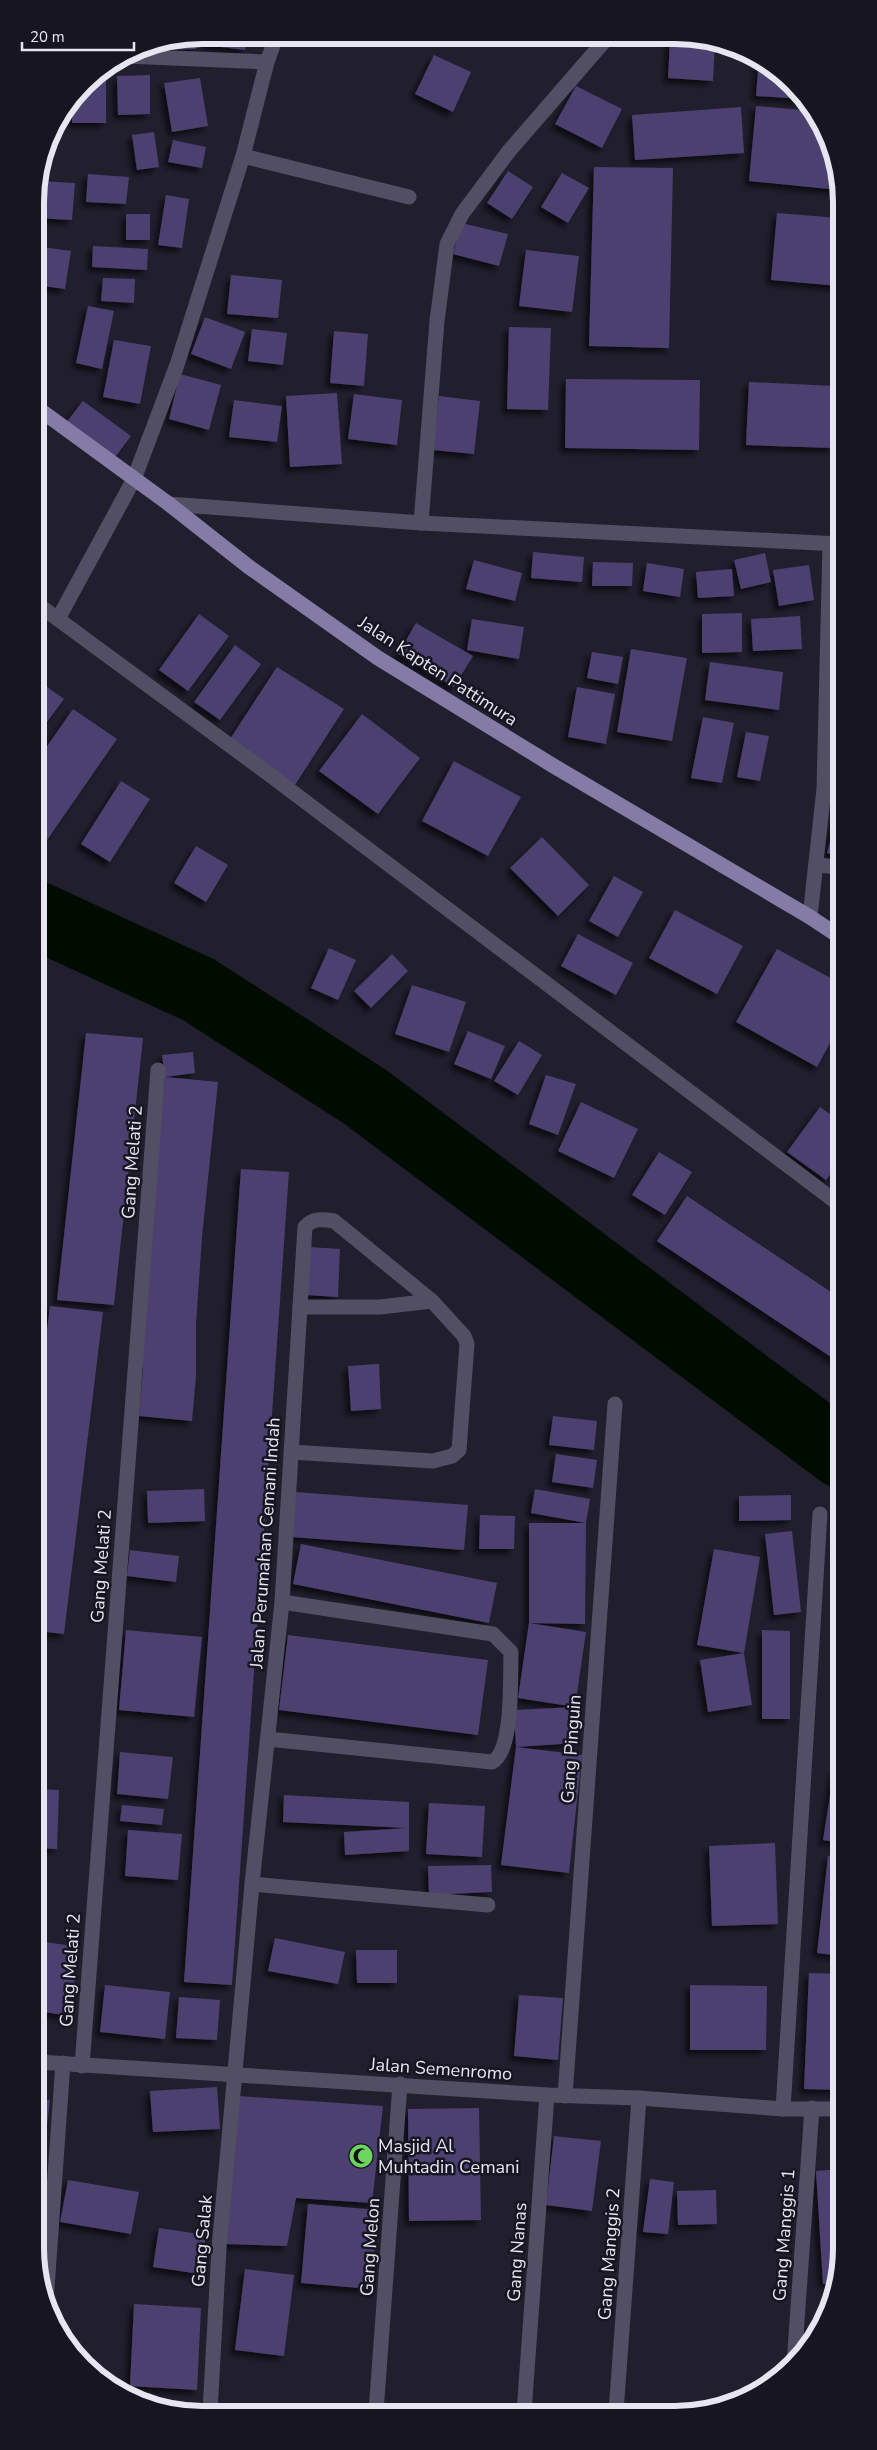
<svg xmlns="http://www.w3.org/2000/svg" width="877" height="2450" viewBox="0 0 877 2450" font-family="'Nunito Sans',sans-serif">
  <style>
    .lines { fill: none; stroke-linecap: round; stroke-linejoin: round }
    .river { stroke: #000c00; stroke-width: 68 }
    .building { fill: #4b416f; filter: url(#shadow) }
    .minor { stroke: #524f64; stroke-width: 15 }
    .major { stroke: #847ca7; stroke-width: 15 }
    .labels { text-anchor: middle; stroke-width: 5; stroke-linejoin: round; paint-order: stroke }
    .street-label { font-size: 18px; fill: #e7e5ef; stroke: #181523 }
    .poi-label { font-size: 18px; fill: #e7e5ef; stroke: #181523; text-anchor: start }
    .rim { fill: none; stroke: #e7e5ef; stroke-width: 6 }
  </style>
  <defs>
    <filter id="shadow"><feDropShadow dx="-4.5" dy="4.5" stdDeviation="2.5" flood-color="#0009"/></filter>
  </defs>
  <rect width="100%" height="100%" fill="#211e2d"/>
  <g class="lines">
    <!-- river -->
    <path class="river" d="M36,915l163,75 165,106 477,358"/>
  </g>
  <!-- building -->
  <g class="building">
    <path d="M207,35h41l-3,15 -40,-5z"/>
    <path d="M196,36v13l-46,1v-5z"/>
    <path d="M670,39l45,3 -2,39 -45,-3z"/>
    <path d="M434,55l37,17 -18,40 -38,-18z"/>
    <path d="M759,57l34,27 11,15 -48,-3z"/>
    <path d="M150,75v39l-32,1 -1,-39z"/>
    <path d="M200,78l8,48 -36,6 -8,-49z"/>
    <path d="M106,80v43h-34v-21l16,-21z"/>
    <path d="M576,86l46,23 -20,39 -47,-24z"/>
    <path d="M756,106l57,5 12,17 14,41v21l-90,-9z"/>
    <path d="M741,107l3,46 -109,7 -3,-45z"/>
    <path d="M154,132l5,35 -22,3 -5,-35z"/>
    <path d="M173,140l33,7 -4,21 -34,-6z"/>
    <path d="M594,167l79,1 -4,180 -80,-2z"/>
    <path d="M508,171l25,16 -21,32 -25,-16z"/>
    <path d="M562,173l27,15 -21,35 -27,-16z"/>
    <path d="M88,174l41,3 -3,27 -40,-2z"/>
    <path d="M38,181l37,2 -3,37 -37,-2v-28z"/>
    <path d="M166,195l23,4 -7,49 -24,-3z"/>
    <path d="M777,213l62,5v68l-68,-6z"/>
    <rect x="126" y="214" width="24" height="26"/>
    <path d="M461,223l47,11 -9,32 -46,-12z"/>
    <path d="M35,246l36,5 -6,38 -29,-4z"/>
    <path d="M93,246l55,3 -1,21 -55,-3z"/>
    <path d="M526,250l53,6 -7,56 -53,-6z"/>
    <path d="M231,275l51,5 -4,38 -51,-4z"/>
    <path d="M103,278l32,1 -1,24 -33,-2z"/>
    <path d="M88,306l26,5 -12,58 -26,-6z"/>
    <path d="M205,317l40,15 -14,37 -40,-15z"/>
    <path d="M509,327l42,1 -3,82 -41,-1z"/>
    <path d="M252,329l35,4 -4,32 -35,-4z"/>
    <path d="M334,331l34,3 -4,52 -34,-3z"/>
    <path d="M114,340l37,6 -11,58 -37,-7z"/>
    <path d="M180,374l41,11 -12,45 -40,-11z"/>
    <path d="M566,379l134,1 -1,70 -134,-2z"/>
    <path d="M749,382l86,4 -2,62 -87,-3z"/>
    <path d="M337,393l5,71 -52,3 -4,-71z"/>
    <path d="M354,394l48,6 -5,45 -49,-6z"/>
    <path d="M439,396l41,5 -6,53 -41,-4z"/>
    <path d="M234,400l48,6 -5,36 -48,-5z"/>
    <path d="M83,401l48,35 -18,24 -48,-36z"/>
    <path d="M533,552l51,5 -2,25 -51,-4z"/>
    <path d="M765,553l6,29 -30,7 -7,-29z"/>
    <path d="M474,560l48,13 -7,28 -49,-12z"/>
    <path d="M593,562l40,1 -1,23h-40z"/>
    <path d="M647,563l37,6 -4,28 -37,-6z"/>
    <path d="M809,565l5,35 -35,6 -6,-36z"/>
    <path d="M732,569l2,27 -36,2 -2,-26z"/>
    <path d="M742,613v39l-40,1v-39z"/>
    <path d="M199,614l30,22 -41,55 -29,-21z"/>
    <path d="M800,616l2,33 -49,2 -2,-32z"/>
    <path d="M472,619l52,8 -5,32 -52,-9z"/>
    <path d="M416,623l57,33 -19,31 -56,-33z"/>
    <path d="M235,645l26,19 -41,56 -26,-18z"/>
    <path d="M631,649l56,9 -15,83 -55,-9z"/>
    <path d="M592,652l31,5 -5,27 -31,-6z"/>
    <path d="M710,662l73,10 -4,38 -74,-10z"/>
    <path d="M277,667l67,42 -49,76 -67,-43z"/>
    <path d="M36,679l28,20 -28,38z"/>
    <path d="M577,687l38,7 -9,50 -38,-7z"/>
    <path d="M73,709l44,30 -72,104 -9,-6v-75z"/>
    <path d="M362,714l58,44 -42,56 -59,-43z"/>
    <path d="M703,717l31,6 -12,60 -31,-5z"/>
    <path d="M746,732l23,4 -9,45 -23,-4z"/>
    <path d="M454,761l67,36 -33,59 -66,-35z"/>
    <path d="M121,781l29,18 -40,63 -29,-18z"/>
    <path d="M839,807h1v50l-13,-4z"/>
    <path d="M542,837l47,48 -31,31 -48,-48z"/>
    <path d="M196,846l32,19 -22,37 -32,-19z"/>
    <path d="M614,876l29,16 -25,45 -29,-16z"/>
    <path d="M675,910l68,36 -26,48 -68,-36z"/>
    <path d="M578,934l55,29 -17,32 -55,-29z"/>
    <path d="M329,948l27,12 -18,40 -27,-12z"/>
    <path d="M777,949l63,34v42l-23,42 -81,-45z"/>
    <path d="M392,954l16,17 -37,37 -17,-17z"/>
    <path d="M412,985l54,17 -17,50 -54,-18z"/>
    <path d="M468,1031l37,15 -14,33 -37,-15z"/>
    <path d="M86,1033l57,5 -29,267 -57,-5z"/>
    <path d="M519,1041l23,14 -24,40 -24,-14z"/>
    <path d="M193,1052l2,21 -30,4 -3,-22z"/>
    <path d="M546,1075l30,9 -18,51 -29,-11z"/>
    <path d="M165,1077l53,5 -16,155 -6,87v52l-4,45 -53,-5 4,-45v-52z"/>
    <path d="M581,1102l57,27 -24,49 -56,-27z"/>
    <path d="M820,1107l20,14v40l-14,19 -39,-28z"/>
    <path d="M659,1152l33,20 -27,43 -33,-20z"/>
    <path d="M241,1169l48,3 -57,813 -48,-3z"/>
    <path d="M687,1196l153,102v65l-183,-122z"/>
    <path d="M309,1247l31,2 -2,48 -31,-2z"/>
    <path d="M50,1306l53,6 -39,322 -27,-3v-218z"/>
    <path d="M379,1364l2,45 -30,2 -3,-45z"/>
    <path d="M553,1416l44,5 -3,29 -45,-5z"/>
    <path d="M556,1454l41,6 -4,28 -41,-6z"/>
    <path d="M204,1489l1,32 -57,2 -1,-32z"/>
    <path d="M535,1489l55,10 -4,24 -55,-10z"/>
    <path d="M295,1492l173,13 -4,45 -172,-13z"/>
    <path d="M791,1495v25l-52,1v-25z"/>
    <path d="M480,1515l35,1 -1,33h-35z"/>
    <path d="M529,1523h57l-1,101 -56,-1 57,9 -11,75 2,36 -61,4 -2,-37 61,-3 -57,-9 11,-75z"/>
    <path d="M792,1531l9,81 -27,3 -9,-81z"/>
    <path d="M301,1544l196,39 -8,40 -196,-39z"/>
    <path d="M714,1549l46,8 -16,96 8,52 -44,7 -8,-52 44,-7 -47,-8z"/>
    <path d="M130,1550l49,6 -3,26 -49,-6z"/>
    <path d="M126,1630l76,7 -8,80 -75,-7z"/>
    <path d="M762,1630l28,1v88h-28z"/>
    <path d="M288,1635l200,25 -10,75 -199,-25z"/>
    <path d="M516,1747l66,8 -13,118 -68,-8z"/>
    <path d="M120,1752l53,5 -5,42 -51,-5z"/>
    <path d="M834,1770l7,1v72l-18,-3z"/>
    <path d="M38,1789l21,1 -2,59 -19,-1z"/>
    <path d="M284,1795l125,7v49l-64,4 -1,-23 64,-4 -125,-6z"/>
    <path d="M429,1803l56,3 -3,51 -56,-3z"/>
    <path d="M122,1805l42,4 -2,16 -42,-4z"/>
    <path d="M128,1830l54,4 -4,46 -53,-4z"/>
    <path d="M775,1843l3,81 -66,2 -3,-80z"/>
    <path d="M828,1856l13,2v98l-24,-3z"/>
    <path d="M491,1865l1,27 -63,3 -1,-29z"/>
    <path d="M275,1938l70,14 -7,32 -70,-13z"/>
    <path d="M38,1941l42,6 -11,69 -31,-5z"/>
    <path d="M356,1950h41v33h-40z"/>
    <path d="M809,1973l32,1v116l-37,-1z"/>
    <path d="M105,1985l65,7 -5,47 -65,-7z"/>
    <path d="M690,1985l77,1 -1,64h-76z"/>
    <path d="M519,1995l44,3 -5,62 -44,-4z"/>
    <path d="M179,1997l41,3 -3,40 -41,-2z"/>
    <path d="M217,2087l3,42 -67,3 -3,-41z"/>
    <path d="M238,2096l145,10 -11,97 -76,-5 -9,48 -61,-2z"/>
    <path d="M38,2099l12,1 -8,67h-4z"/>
    <path d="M479,2108l2,112 -72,1 -1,-112z"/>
    <path d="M554,2136l47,5 -9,70 -46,-6z"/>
    <path d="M842,2169v90l-6,24 -13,1 -7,-113z"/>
    <path d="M650,2179l24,3 -6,52 -25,-2z"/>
    <path d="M68,2180l71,12 -8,42 -71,-12z"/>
    <path d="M716,2190l1,34 -39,1 -1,-34z"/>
    <path d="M308,2204l70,6 -7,79 -70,-6z"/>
    <path d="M159,2228l47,7 -6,39 -47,-7z"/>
    <path d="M245,2269l49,6 -10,81 -49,-6z"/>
    <path d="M134,2304l67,4 -4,82 -67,-4z"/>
  </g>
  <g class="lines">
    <!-- minor -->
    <g class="minor">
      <path d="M125,56l142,6"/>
      <path d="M243,156l166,41"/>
      <path d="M169,504l252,19 418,21"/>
      <path d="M421,523l16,-202 10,-77 15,-30 47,-63 98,-113"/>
      <path d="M36,603l234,172 570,430"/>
      <path d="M58,619l76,-140 43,-114 66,-209 24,-94 10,-27"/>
      <path d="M817,865l23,2"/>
      <path d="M810,917l14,-128 6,-245"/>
      <path d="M300,1307l5,-80c8,-9 17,-8 29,-6l98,80"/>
      <path d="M268,1739l224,23c22,-11 18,-86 19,-110l-18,-18 -211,-32"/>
      <path d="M252,1884l236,21"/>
      <path d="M38,2062l509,33 92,3 144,11h58"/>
      <path d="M82,2066l76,-996"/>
      <path d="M565,2096l50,-692"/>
      <path d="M783,2109l37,-595"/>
      <path d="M46,2302l17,-239"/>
      <path d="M794,2364l18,-256"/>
      <path d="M210,2412l9,-164 33,-364 30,-282 18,-295h80l52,-6 32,35 3,8 -8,106 -7,6 -19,5 -142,-9"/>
      <path d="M376,2412l24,-328"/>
      <path d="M524,2412l23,-317"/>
      <path d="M616,2412l23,-314"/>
    </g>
    <!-- major -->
    <path class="major" d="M36,407l133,97 80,63 129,91 174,107 258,152 30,20"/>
  </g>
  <!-- icons -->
  <defs>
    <symbol id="mosque-disc" viewBox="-11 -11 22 22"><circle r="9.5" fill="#6dd361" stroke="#181523"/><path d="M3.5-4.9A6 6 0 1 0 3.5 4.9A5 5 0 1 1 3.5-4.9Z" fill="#111"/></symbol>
  </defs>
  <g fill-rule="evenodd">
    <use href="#mosque-disc" x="347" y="2142" width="28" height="28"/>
  </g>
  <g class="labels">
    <!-- street labels -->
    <g class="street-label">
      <text transform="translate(438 671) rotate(33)" y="6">Jalan Kapten Pattimura</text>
      <text transform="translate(132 1162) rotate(-86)" y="6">Gang Melati 2</text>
      <text transform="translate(265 1543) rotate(-86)" y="6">Jalan Perumahan Cemani Indah</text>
      <text transform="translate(101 1566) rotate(-86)" y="6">Gang Melati 2</text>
      <text transform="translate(571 1749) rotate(-86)" y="6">Gang Pinguin</text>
      <text transform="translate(70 1970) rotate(-86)" y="6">Gang Melati 2</text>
      <text transform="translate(441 2069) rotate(4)" y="6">Jalan Semenromo</text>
      <text transform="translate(784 2235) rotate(-86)" y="6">Gang Manggis 1</text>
      <text transform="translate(202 2241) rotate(-85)" y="6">Gang Salak</text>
      <text transform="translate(370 2247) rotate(-86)" y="6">Gang Melon</text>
      <text transform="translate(517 2252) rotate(-86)" y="6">Gang Nanas</text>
      <text transform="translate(609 2254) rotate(-86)" y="6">Gang Manggis 2</text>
    </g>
    <!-- poi labels -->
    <g class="poi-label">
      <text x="378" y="2152">Masjid Al<tspan x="378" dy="21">Muhtadin Cemani</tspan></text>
    </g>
  </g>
  <!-- crop -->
  <path d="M0 0H877V2450H0ZM202 44H675A158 158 0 0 1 833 202V2248A158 158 0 0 1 675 2406H202A158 158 0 0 1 44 2248V202A158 158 0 0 1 202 44Z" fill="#181523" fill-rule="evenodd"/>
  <path class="rim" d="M202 44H675A158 158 0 0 1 833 202V2248A158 158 0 0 1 675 2406H202A158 158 0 0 1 44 2248V202A158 158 0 0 1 202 44Z"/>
  <!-- scale -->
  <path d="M22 42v8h112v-8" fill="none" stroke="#e7e5ef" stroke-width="2.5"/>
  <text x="30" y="42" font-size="15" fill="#e7e5ef" stroke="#181523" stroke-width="4" paint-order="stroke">20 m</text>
</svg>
